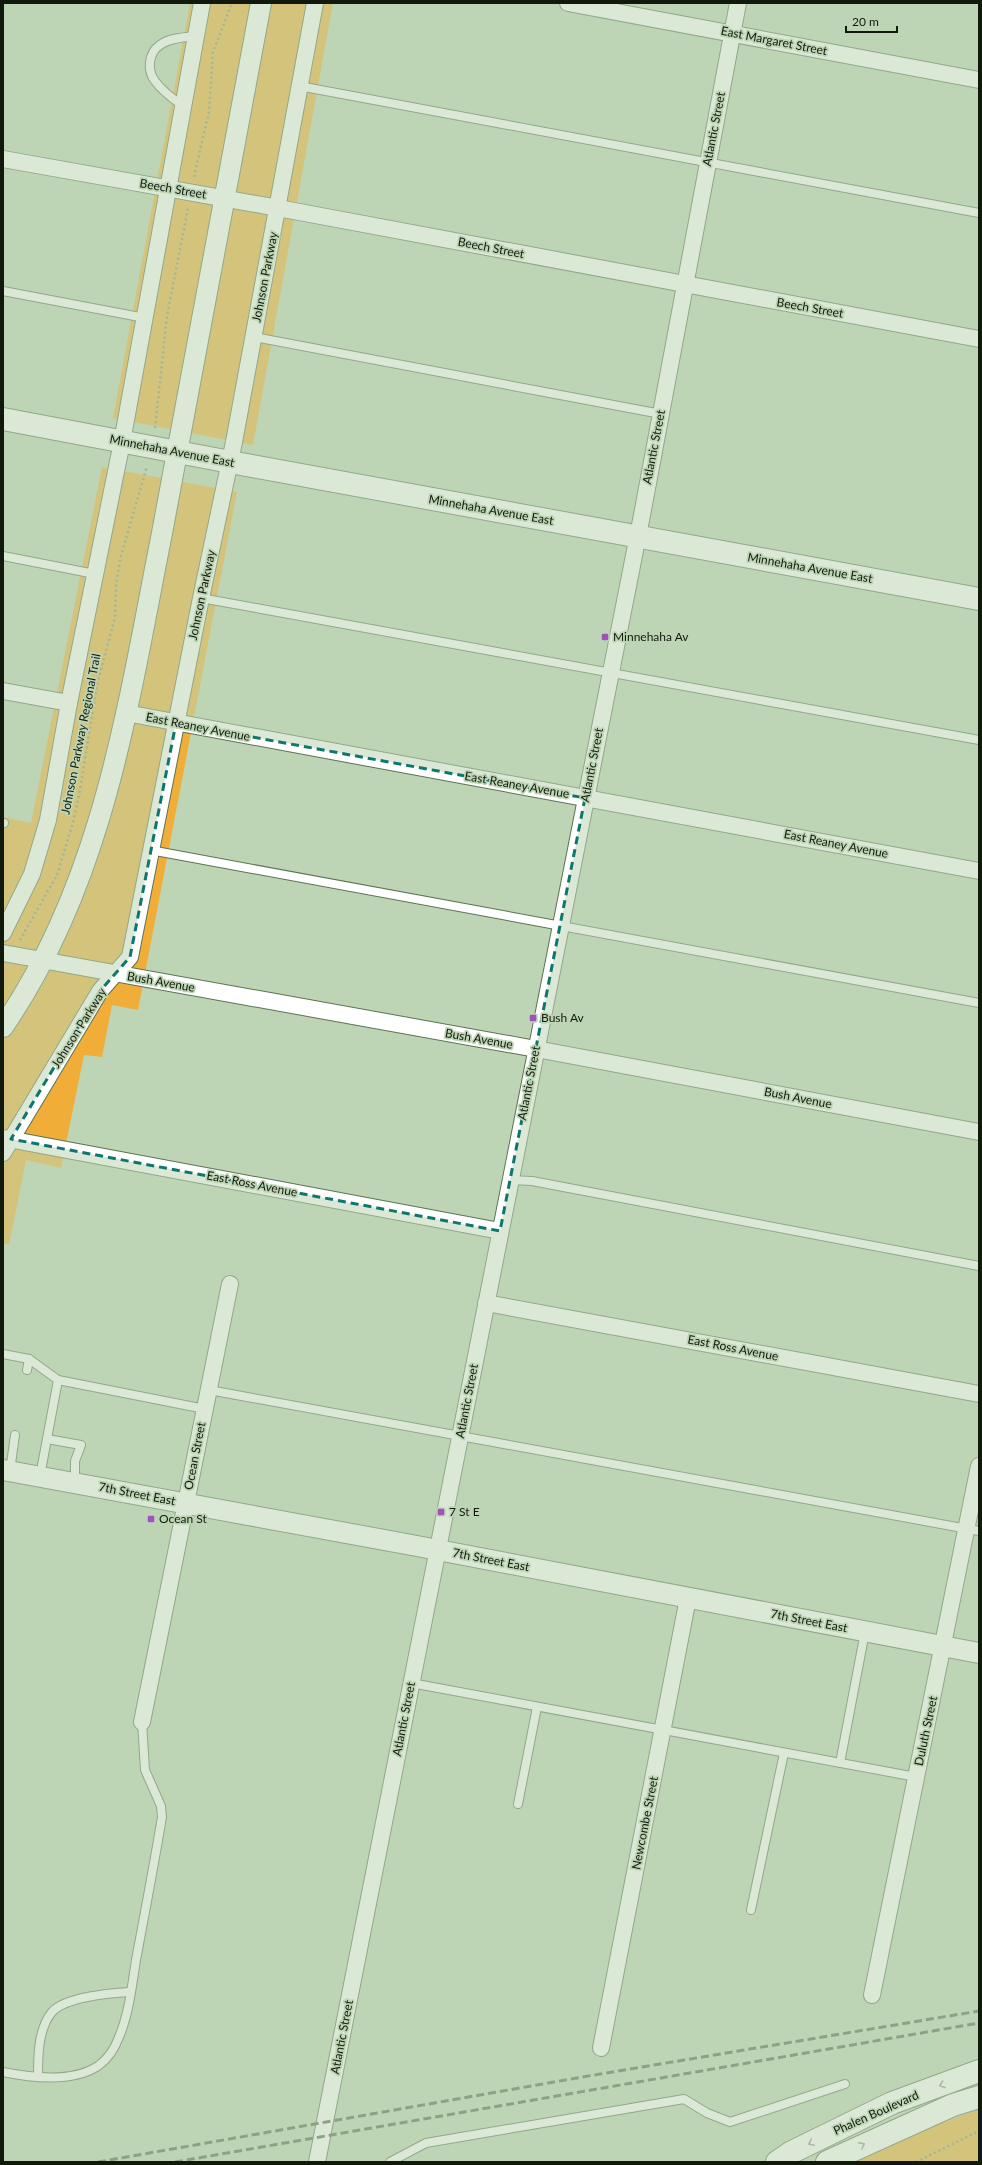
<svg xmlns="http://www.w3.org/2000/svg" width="982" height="2165" viewBox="0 0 982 2165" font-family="Lato,sans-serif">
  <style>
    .green { fill: #f0ad37 }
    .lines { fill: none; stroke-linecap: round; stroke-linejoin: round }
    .service-casing { stroke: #5d7255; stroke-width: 10 }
    .minor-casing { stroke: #5d7255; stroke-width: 18 }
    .tertiary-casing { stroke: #5d7255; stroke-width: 22 }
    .secondary-casing { stroke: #5d7255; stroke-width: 24 }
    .path { stroke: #7f9178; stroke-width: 2.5; stroke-dasharray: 2 3; stroke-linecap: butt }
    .service { stroke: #fff; stroke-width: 8 }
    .minor { stroke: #fff; stroke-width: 16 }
    .tertiary { stroke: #fff; stroke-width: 20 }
    .secondary { stroke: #fff; stroke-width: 22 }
    .rail { stroke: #55634f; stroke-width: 3; stroke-dasharray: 8 4; stroke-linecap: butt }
    .oneway { stroke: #949892 }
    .marked { fill: none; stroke: #0f766e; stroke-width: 3; stroke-dasharray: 8 5; stroke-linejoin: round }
    .poi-dot { fill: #a350bf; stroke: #bed5b5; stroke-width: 1.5 }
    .labels { text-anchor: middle; stroke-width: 3.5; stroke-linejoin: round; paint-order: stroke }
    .street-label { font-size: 12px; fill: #11190d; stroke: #bed5b5 }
    .poi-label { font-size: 12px; fill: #11190d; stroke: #bed5b5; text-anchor: start }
  </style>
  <rect width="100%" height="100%" fill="#bed5b5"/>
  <!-- green -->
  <g class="green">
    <path d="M190,3h143l-80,442 -140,-27z"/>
    <path d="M102,467l135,25 -99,518 -26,-5 -10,52 -18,-2 -23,113 -35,-8 -17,85 -6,-2v-426l28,6z"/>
    <path d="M979,2109v53h-126l76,-34z"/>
  </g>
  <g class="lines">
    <defs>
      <g id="service">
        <path d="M299,86l680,127"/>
        <path d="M183,106c-10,-7 -21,-15 -28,-25 -8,-10 -7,-28 5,-36 9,-7 25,-8 36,-9"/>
        <path d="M3,291l142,27"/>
        <path d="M254,337l407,77"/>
        <path d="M3,556l92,18"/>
        <path d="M201,598l778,142"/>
        <path d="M3,823h1"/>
        <path d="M150,850l829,153"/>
        <path d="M510,1180l22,1 447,85"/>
        <path d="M3,1354l26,5"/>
        <path d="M27,1370l2,-11 29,21"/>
        <path d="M209,1390l770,141"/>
        <path d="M47,1439l34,6 -6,16v22"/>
        <path d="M10,1471l5,-36"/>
        <path d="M40,1476l18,-96 147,29"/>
        <path d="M411,1683l505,94"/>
        <path d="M840,1763l25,-131"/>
        <path d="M518,1804l19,-97"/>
        <path d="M751,1910l33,-157"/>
        <path d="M3,2072c29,6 69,11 95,-6 10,-7 17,-18 21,-29 10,-23 13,-52 17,-77 9,-48 18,-95 26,-143l-1,-11 -16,-36 -3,-48"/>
        <path d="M38,2077c0,-21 0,-48 14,-65 13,-15 59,-19 78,-20"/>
        <path d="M390,2162l36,-19 258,-44 23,14 23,9 115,-38"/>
      </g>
      <g id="minor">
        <path d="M568,3l411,77"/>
        <path d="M3,159l275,49 701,131"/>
        <path d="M3,691l66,12"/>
        <path d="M126,713l853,158"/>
        <path d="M3,933l29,-59 16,-54 21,-117 53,-261 80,-439"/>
        <path d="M3,953l533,96 443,83"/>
        <path d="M3,1138l497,93"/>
        <path d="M3,1153l97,-162 30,-34 71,-359 33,-156 81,-439"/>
        <path d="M486,1303l493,91"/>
        <path d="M142,1722l88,-438"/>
        <path d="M872,1995l107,-529"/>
        <path d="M601,2048l87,-450"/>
        <path d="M317,2162l325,-1647 96,-512"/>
      </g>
      <g id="tertiary">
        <path d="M3,1027c101,-147 125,-323 159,-494 34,-176 66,-353 99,-530"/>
        <path d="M3,1470l414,76 562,107"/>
      </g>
      <g id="secondary">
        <path d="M3,419l238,45 738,135"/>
        <path d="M777,2162l13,-9 102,-50 87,-32"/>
        <path d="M827,2162l126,-57 26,-8"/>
      </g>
    </defs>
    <!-- service casing -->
    <use href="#service" class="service-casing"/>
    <!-- minor casing -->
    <use href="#minor" class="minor-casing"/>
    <!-- tertiary casing -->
    <use href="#tertiary" class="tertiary-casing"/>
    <!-- secondary casing -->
    <use href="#secondary" class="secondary-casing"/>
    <!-- path -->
    <g class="path">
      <path d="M194,177l15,-66 4,-59 19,-49"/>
      <path d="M155,428l12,-112 21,-108"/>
      <path d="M20,940l37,-65 15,-49 7,-30 18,-111 18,-68 1,-33 5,-28 26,-90"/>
      <path d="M916,2162l63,-31"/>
    </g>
    <!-- service -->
    <use href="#service" class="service"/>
    <!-- minor -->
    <use href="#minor" class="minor"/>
    <!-- tertiary -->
    <use href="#tertiary" class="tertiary"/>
    <!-- secondary -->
    <use href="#secondary" class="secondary"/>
    <!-- rail -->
    <g class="rail">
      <path d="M98,2162l496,-87 385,-64"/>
      <path d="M175,2162l804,-139"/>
    </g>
  </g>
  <!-- one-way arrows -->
  <defs><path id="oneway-chevron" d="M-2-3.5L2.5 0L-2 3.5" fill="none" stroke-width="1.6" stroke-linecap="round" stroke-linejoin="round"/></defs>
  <g class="oneway">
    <use href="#oneway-chevron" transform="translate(942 2085) rotate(160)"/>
    <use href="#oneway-chevron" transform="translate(811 2143) rotate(154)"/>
    <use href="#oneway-chevron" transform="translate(862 2145) rotate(-26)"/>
  </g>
  <!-- marked area -->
  <path d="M0 0H982V2165H0ZM176,723l409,75 -85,433 -489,-92 89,-148 30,-34z" fill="#bed5b5" fill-opacity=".55" fill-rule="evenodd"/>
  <path class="marked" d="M176,723l409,75 -85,433 -489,-92 89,-148 30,-34z"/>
  <!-- markers -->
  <g class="poi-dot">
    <rect x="601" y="633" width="8" height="8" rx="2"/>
    <rect x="529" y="1014" width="8" height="8" rx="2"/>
    <rect x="437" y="1508" width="8" height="8" rx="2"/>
    <rect x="147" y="1515" width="8" height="8" rx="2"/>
  </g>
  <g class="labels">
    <!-- street labels -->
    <g class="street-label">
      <text transform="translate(774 41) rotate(11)" y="4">East Margaret Street</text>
      <text transform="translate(714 129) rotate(-79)" y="4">Atlantic Street</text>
      <text transform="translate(173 189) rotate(10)" y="4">Beech Street</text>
      <text transform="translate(491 248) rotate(11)" y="4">Beech Street</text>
      <text transform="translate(265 277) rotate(-79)" y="4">Johnson Parkway</text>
      <text transform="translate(810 308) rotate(10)" y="4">Beech Street</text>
      <text transform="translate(654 447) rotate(-79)" y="4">Atlantic Street</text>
      <text transform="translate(172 451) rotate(11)" y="4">Minnehaha Avenue East</text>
      <text transform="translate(491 510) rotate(10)" y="4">Minnehaha Avenue East</text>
      <text transform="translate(810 568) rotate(10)" y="4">Minnehaha Avenue East</text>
      <text transform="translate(202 595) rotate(-78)" y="4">Johnson Parkway</text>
      <text transform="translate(198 727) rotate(11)" y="4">East Reaney Avenue</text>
      <text transform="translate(81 734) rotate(-79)" y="4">Johnson Parkway Regional Trail</text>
      <text transform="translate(592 765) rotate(-79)" y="4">Atlantic Street</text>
      <text transform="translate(517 785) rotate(10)" y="4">East Reaney Avenue</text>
      <text transform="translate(836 844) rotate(11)" y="4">East Reaney Avenue</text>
      <text transform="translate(161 982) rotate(10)" y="4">Bush Avenue</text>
      <text transform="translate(79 1028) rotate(-58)" y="4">Johnson Parkway</text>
      <text transform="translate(479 1039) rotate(10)" y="4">Bush Avenue</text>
      <text transform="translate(529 1083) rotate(-79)" y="4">Atlantic Street</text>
      <text transform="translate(798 1098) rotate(11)" y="4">Bush Avenue</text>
      <text transform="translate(252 1184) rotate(11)" y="4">East Ross Avenue</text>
      <text transform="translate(733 1348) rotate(11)" y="4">East Ross Avenue</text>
      <text transform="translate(467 1401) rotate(-79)" y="4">Atlantic Street</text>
      <text transform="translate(195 1456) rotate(-79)" y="4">Ocean Street</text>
      <text transform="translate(137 1494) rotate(11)" y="4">7th Street East</text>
      <text transform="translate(491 1560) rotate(11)" y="4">7th Street East</text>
      <text transform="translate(809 1621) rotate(11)" y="4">7th Street East</text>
      <text transform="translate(404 1719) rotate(-79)" y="4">Atlantic Street</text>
      <text transform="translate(926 1731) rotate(-78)" y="4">Duluth Street</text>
      <text transform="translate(645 1823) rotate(-79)" y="4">Newcombe Street</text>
      <text transform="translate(342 2037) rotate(-79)" y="4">Atlantic Street</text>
      <text transform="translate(876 2113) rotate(-24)" y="4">Phalen Boulevard</text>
    </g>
    <!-- poi labels -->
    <g class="poi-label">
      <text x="613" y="641">Minnehaha Av</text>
      <text x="541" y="1022">Bush Av</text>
      <text x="449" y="1516">7 St E</text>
      <text x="159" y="1523">Ocean St</text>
    </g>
  </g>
  <!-- border -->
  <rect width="982" height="2165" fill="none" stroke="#11190d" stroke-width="8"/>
  <!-- scale -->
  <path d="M846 26v6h51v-6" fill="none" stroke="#11190d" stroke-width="2"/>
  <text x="852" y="26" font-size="12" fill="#11190d" stroke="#bed5b5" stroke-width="3" paint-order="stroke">20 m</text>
</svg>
